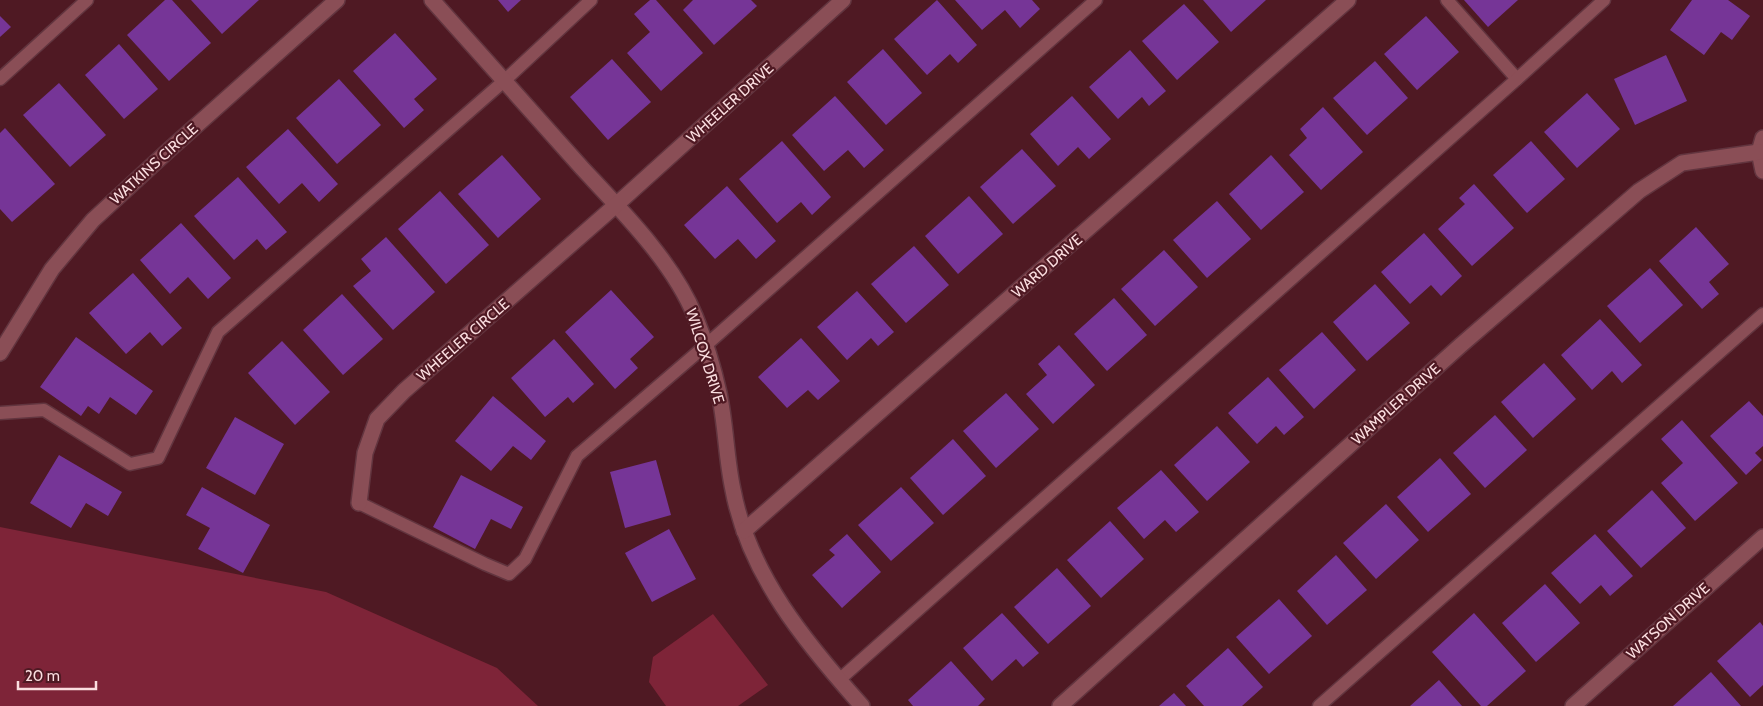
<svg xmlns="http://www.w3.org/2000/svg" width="1763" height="706" viewBox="0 0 1763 706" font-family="Cabin,sans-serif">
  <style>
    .green { fill: #7e2438 }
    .building { fill: #763597 }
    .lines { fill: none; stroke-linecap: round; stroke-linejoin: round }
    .service-casing { stroke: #62353f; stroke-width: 15 }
    .minor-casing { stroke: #62353f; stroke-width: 18 }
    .service { stroke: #8a4e56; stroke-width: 12 }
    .minor { stroke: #8a4e56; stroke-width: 15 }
    .labels { text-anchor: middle; stroke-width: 4.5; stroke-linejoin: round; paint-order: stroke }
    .street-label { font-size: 15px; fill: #fbdee0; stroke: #4f1923 }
  </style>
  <rect width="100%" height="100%" fill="#4f1923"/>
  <!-- green -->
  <g class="green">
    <path d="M0,527l326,65 171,76 41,38h-538z"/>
    <path d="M713,614l55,71 -30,21h-72l-17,-24 4,-25z"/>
  </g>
  <!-- building -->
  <g class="building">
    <path d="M165,0h7l39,43 -42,38 -42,-46z"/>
    <path d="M191,0h68l-37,34z"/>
    <path d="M498,0h23l-13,12z"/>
    <path d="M650,0h6l47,53 -42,38 -34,-38 23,-21 -16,-18z"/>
    <path d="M693,0h58l6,6 -43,39 -31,-35z"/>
    <path d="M937,0l40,45 -19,18 -8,-9 -23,21 -33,-36z"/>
    <path d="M955,0h77l8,9 -20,19 -15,-18 -23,20z"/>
    <path d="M1203,0h63l-35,32z"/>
    <path d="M1464,0h54l-30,27z"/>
    <path d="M1692,0h36l22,16 -18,24 -11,-8 -17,23 -34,-25z"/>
    <path d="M1184,4l35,38 -42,38 -35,-39z"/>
    <path d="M0,16l11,11 -11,10z"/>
    <path d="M1426,16l33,36 -42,38 -33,-36z"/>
    <path d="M395,33l42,46 -23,20 10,11 -20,18 -51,-57z"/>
    <path d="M119,44l39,45 -34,30 -39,-44z"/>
    <path d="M883,49l39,44 -36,32 -39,-43z"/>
    <path d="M1130,50l36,41 -17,15 -7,-9 -24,22 -29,-32z"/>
    <path d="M1666,55l21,46 -52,24 -21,-46z"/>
    <path d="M612,59l39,43 -43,38 -38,-43z"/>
    <path d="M1375,61l33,37 -41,37 -34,-37z"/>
    <path d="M339,79l42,46 -44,39 -41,-46z"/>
    <path d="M59,83l47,52 -36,32 -47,-52z"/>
    <path d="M1587,93l33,36 -43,39 -33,-36z"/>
    <path d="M835,96l49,54 -20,18 -16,-18 -24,21 -32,-36z"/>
    <path d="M1072,96l39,43 -22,20 -11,-12 -20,19 -28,-32z"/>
    <path d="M1323,107l40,45 -42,38 -32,-35 18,-17 -7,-9z"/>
    <path d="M5,128l50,56 -43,38 -12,-13v-76z"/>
    <path d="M288,129l50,55 -19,18 -17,-19 -23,21 -33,-37z"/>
    <path d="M782,141l49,56 -19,18 -11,-13 -24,21 -38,-44z"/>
    <path d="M1531,141l34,38 -38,34 -34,-38z"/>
    <path d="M1022,149l34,37 -43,38 -33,-37z"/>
    <path d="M502,155l39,44 -43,39 -40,-44z"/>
    <path d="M1271,155l33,37 -43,38 -32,-36z"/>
    <path d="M238,177l49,55 -21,18 -9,-11 -23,21 -40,-44z"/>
    <path d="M1474,184l40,44 -42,38 -34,-37 27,-25 -6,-6z"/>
    <path d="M727,186l49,55 -20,18 -18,-20 -23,20 -31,-34z"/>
    <path d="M440,191l49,54 -43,39 -48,-55z"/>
    <path d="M969,196l34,38 -45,40 -33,-38z"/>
    <path d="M1217,201l34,38 -44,39 -34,-38z"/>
    <path d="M181,223l50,55 -23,21 -20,-22 -18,17 -30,-34z"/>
    <path d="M1696,227l33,37 -20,18 10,12 -17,15 -43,-48z"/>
    <path d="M1424,233l38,43 -21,20 -10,-11 -21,19 -29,-32z"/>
    <path d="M386,237l49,55 -42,38 -40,-44 18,-15 -10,-12z"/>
    <path d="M914,246l35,39 -43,38 -35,-39z"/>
    <path d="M1164,250l34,37 -43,39 -34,-37z"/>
    <path d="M1650,268l33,37 -43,38 -33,-37z"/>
    <path d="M133,273l49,55 -20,18 -12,-14 -24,22 -37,-41z"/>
    <path d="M1375,284l35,39 -43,38 -34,-39z"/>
    <path d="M611,290l43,47 -24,22 8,9 -23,21 -50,-57z"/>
    <path d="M857,291l37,41 -16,14 -7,-8 -24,22 -30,-33z"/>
    <path d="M342,294l41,45 -40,36 -40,-45z"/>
    <path d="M1114,298l33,37 -40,36 -33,-37z"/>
    <path d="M1600,319l42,46 -20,18 -10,-12 -20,19 -31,-35z"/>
    <path d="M1322,332l34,38 -42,39 -35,-39z"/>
    <path d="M76,337l77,54 -17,24 -26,-18 -11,17 -11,-8 -7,10 -41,-29z"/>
    <path d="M801,338l39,43 -22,19 -10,-10 -21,18 -29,-31z"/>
    <path d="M554,339l40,45 -21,19 -5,-6 -23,20 -34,-39z"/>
    <path d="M282,341l48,51 -35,33 -47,-52z"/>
    <path d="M1059,345l36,40 -42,39 -27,-30 21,-19 -9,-11z"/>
    <path d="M1544,363l32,36 -43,39 -32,-36z"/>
    <path d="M1268,377l36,40 -20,18 -8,-9 -19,18 -29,-31z"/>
    <path d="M1006,393l33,36 -43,39 -33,-37z"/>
    <path d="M493,396l53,45 -15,19 -18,-14 -22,25 -36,-30z"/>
    <path d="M1749,401l14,15v30l-8,7 7,7 -16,15 -36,-39z"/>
    <path d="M1495,415l32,35 -42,38 -32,-35z"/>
    <path d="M235,417l49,27 -29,51 -49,-27z"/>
    <path d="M1682,420l56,63 -43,38 -34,-38 22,-20 -22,-24z"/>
    <path d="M1217,426l33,36 -43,39 -33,-36z"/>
    <path d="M953,439l33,37 -43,39 -33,-37z"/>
    <path d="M59,455l63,37 -14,24 -22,-13 -15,25 -41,-25z"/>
    <path d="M1440,458l31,36 -43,38 -31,-35z"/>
    <path d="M656,460l15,55 -46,13 -15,-56z"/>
    <path d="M1161,470l38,42 -23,20 -11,-12 -21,19 -27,-31z"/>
    <path d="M461,475l62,32 -12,22 -20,-10 -16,30 -42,-22z"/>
    <path d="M202,487l68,38 -27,48 -45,-24 12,-21 -24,-13z"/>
    <path d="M901,487l33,36 -43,38 -33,-36z"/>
    <path d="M1652,490l34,38 -45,40 -34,-37z"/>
    <path d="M1386,504l33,36 -43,39 -33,-36z"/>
    <path d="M1110,521l34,38 -43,39 -34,-38z"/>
    <path d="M669,529l27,50 -44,23 -27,-49z"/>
    <path d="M847,534l34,38 -39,36 -30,-33 23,-20 -6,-5z"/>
    <path d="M1595,534l38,42 -23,20 -9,-11 -21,19 -29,-31z"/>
    <path d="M1336,555l31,35 -40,35 -30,-34z"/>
    <path d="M1057,568l34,38 -43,38 -34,-37z"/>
    <path d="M1545,584l35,39 -44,39 -34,-39z"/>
    <path d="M1279,599l33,37 -43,38 -33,-37z"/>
    <path d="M1002,613l37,40 -16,14 -7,-8 -24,22 -29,-33z"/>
    <path d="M1474,613l52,58 -39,35h-6l-49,-54z"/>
    <path d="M1760,622l3,4v59l-13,12 -33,-36z"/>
    <path d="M1228,648l35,39 -21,19h-38l-18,-20z"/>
    <path d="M951,661l34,38 -7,7h-65l-5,-6z"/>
    <path d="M1711,672l30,34h-68z"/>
    <path d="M1439,680l23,26h-52z"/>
    <path d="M1174,693l12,13h-27z"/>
  </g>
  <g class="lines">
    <defs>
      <g id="service">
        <path d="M1447,0l70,79"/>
        <path d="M0,79l87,-79"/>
        <path d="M0,413l44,-3 86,54 28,-6 60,-126 286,-251 87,-81"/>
        <path d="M359,503l126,61 24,10 16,-15 52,-103 128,-110 391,-346"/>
        <path d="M839,680l678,-601 87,-79"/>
        <path d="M1319,706l444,-392"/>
      </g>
      <g id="minor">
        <path d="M432,0c50,56 100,112 150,168 40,43 91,94 113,148 9,22 19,54 24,77 7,32 7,65 14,97 16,85 73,153 129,216"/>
        <path d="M1763,138l-4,14 4,19"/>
        <path d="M0,353l52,-84 41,-49 77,-71 167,-149"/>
        <path d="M359,503l6,-50 12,-34 27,-28 212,-186 227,-205"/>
        <path d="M744,531l604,-531"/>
        <path d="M1060,706l401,-361 178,-154 43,-28 77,-11"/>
        <path d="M1573,706l190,-169"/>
      </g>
    </defs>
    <!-- service casing -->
    <use href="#service" class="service-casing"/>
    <!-- minor casing -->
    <use href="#minor" class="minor-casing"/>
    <!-- service -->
    <use href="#service" class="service"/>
    <!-- minor -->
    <use href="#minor" class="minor"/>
  </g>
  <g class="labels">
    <!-- street labels -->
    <g class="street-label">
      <text transform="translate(730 103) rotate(-42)" y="5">WHEELER DRIVE</text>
      <text transform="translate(154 164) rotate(-42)" y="5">WATKINS CIRCLE</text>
      <text transform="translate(1047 266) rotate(-41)" y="5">WARD DRIVE</text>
      <text transform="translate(463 340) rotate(-41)" y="5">WHEELER CIRCLE</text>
      <text transform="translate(705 356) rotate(73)" y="5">WILCOX DRIVE</text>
      <text transform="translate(1396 404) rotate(-42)" y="5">WAMPLER DRIVE</text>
      <text transform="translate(1668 621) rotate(-42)" y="5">WATSON DRIVE</text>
    </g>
  </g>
  <!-- scale -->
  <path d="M18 681v8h78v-8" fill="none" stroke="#fbdee0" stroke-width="2.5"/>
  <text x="25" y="681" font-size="15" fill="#fbdee0" stroke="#4f1923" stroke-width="4" paint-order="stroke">20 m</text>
</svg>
